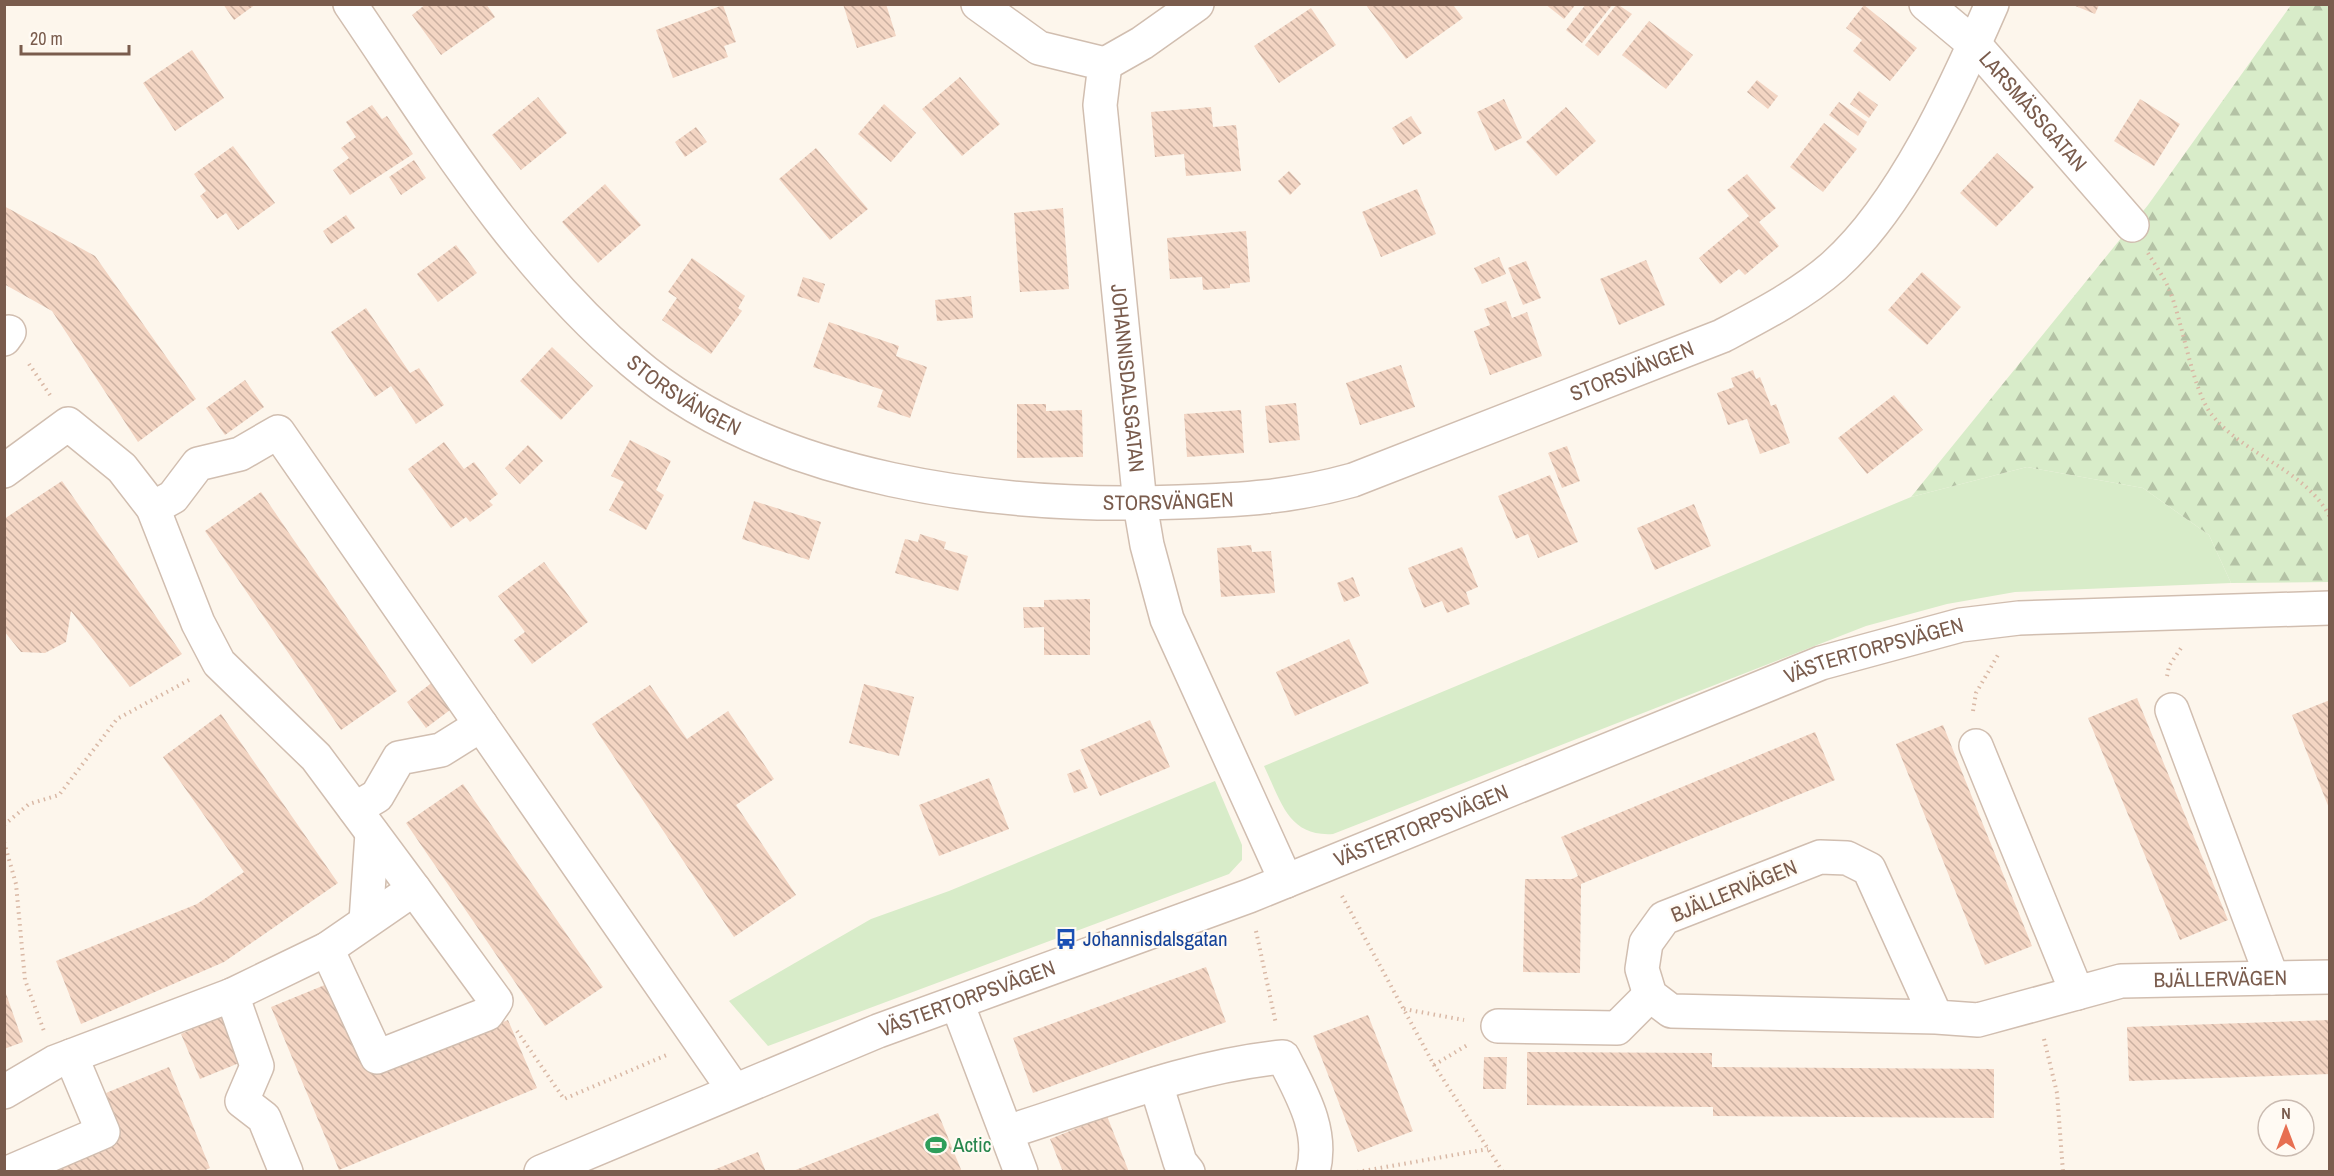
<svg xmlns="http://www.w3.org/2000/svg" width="2334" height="1176" viewBox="0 0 2334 1176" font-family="'Archivo Narrow',sans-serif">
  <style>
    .grass { fill: #d8ecc9 }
    .forest { fill: url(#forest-firs) }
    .building { fill: url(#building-back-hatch) }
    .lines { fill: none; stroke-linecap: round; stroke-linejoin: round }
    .minor-casing { stroke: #d1beb0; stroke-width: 36 }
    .path { stroke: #d9b8a5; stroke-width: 4; stroke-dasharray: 1.5 4.5; stroke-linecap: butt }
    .minor { stroke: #fff; stroke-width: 33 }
    .labels { text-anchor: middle; stroke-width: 4.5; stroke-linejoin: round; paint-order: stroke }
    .street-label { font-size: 21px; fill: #7a5c4d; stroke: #fffaf3 }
    .transit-label { font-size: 21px; fill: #164399; stroke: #fffaf3; text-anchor: start }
    .leisure-label { font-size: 21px; fill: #27864d; stroke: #fffaf3; text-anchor: start }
  </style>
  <defs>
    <pattern id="forest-firs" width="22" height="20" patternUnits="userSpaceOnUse" patternTransform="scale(1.5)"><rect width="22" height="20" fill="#d8ecc9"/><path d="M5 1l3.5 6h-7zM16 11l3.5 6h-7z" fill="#b4c2a5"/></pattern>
    <pattern id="building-back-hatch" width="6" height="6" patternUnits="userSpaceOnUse" patternTransform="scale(1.5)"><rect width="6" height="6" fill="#f3d5c3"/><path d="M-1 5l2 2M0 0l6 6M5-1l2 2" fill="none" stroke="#cab0a1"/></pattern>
  </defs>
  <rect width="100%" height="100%" fill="#fdf6ec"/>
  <!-- grass -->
  <g class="grass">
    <path d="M2027,467l116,21 66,47 22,48 -216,9 -68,12 -81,22 -533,208c-45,3 -52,-33 -69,-68l647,-269z"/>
    <path d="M1215,781l27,64v15l-13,14 -461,172 -39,-45 142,-82 78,-28z"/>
  </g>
  <!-- forest -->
  <path class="forest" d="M2291,5h38v577l-98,1 -22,-48 -66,-47 -116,-21 -116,30 237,-292z"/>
  <!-- building -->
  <g class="building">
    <path d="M223,4h33l-22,16z"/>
    <path d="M426,4h60l9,13 -54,38 -29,-40z"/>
    <path d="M843,4h43l10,32 -39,12z"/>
    <path d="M1545,4h31l-12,15z"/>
    <path d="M1586,4h27l-31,39 -16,-13z"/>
    <path d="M1617,4l15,10 -34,42 -13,-11z"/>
    <path d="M723,5l13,37 -12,4 4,11 -55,21 -17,-48z"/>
    <path d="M1366,5h87l10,13 -57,41z"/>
    <path d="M1864,5l53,43 -27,33 -37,-30 9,-11 -16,-12z"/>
    <path d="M2073,5h26l-4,9z"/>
    <path d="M1311,8l25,37 -57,38 -25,-37z"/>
    <path d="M1649,21l44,34 -27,34 -44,-34z"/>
    <path d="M192,50l32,48 -49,33 -32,-48z"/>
    <path d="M960,77l40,47 -38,32 -40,-47z"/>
    <path d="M1757,80l21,16 -10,13 -21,-17z"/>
    <path d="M1859,91l19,14 -9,13 -19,-14z"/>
    <path d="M538,97l29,36 -46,37 -29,-35z"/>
    <path d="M1504,99l18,39 -27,13 -18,-39z"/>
    <path d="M2140,99l40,25 -26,42 -40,-25z"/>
    <path d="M1839,102l28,20 -9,14 -29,-21z"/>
    <path d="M884,104l32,29 -25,29 -33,-28z"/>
    <path d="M372,105l10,14 5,-3 26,38 -63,41 -17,-25 16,-12 -8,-10 15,-11 -10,-15z"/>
    <path d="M1211,107l2,20 23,-2 5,46 -55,5 -2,-22 -29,3 -4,-45z"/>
    <path d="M1566,107l30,34 -40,35 -30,-34z"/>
    <path d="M1411,116l11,17 -19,12 -11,-17z"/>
    <path d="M1824,123l33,26 -34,43 -33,-25z"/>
    <path d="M696,127l11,15 -22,15 -10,-15z"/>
    <path d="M233,146l42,57 -37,27 -12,-17 -9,6 -17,-23 6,-5 -12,-17z"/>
    <path d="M816,148l52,61 -38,31 -51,-61z"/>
    <path d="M1997,153l37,34 -38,40 -36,-34z"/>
    <path d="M414,160l12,18 -25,17 -12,-18z"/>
    <path d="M1289,171l12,13 -11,11 -12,-14z"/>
    <path d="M1747,174l29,34 -17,14 20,24 -34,29 -6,-6 -19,15 -21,-26 50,-42 -22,-26z"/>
    <path d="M605,184l36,41 -43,38 -36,-41z"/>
    <path d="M1417,189l19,45 -55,23 -19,-45z"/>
    <path d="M4,206l91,50 101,143 -58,43 -86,-131 -48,-27z"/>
    <path d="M1063,208l6,81 -49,3 -6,-79z"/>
    <path d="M346,215l9,13 -24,16 -8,-13z"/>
    <path d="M1246,231l4,51 -20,2v4l-27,2 -1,-13 -32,2 -3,-41z"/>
    <path d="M456,245l21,28 -39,29 -21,-28z"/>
    <path d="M1499,257l7,17 -24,10 -8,-16z"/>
    <path d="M692,258l53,38 -7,12 4,3 -31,43 -49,-34 15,-22 -9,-6z"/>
    <path d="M1646,260l19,45 -46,20 -19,-46z"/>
    <path d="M1526,261l15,37 -18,7 -15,-37z"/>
    <path d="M1922,272l39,35 -34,38 -39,-35z"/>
    <path d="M803,277l22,7 -6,19 -22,-7z"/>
    <path d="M971,296l2,22 -36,3 -2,-21z"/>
    <path d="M1506,301l6,17 15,-6 15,44 -52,19 -16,-44 16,-6 -6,-16z"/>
    <path d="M366,308l44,65 9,-5 25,37 -28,19 -25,-38 -16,11 -44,-65z"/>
    <path d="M829,322l70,24 -3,10 31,11 -17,51 -33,-11 6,-17 -70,-23z"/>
    <path d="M552,347l41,39 -32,34 -41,-39z"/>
    <path d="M1401,365l14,42 -55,18 -14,-42z"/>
    <path d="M1753,370l3,9 4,-2 11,29 5,-2 14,39 -30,11 -13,-35 -19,6 -11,-32 17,-6 -3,-9z"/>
    <path d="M245,380l19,27 -39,28 -19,-27z"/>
    <path d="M1894,395l29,35 -56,44 -29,-36z"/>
    <path d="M1296,403l4,37 -31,3 -4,-37z"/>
    <path d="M1017,404h29v7l36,-1 1,47 -66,1z"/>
    <path d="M1241,410l3,43 -57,4 -3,-43z"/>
    <path d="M630,440l41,21 -15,29 8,5 -18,35 -37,-20 15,-28 -13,-6z"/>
    <path d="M444,442l20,27 10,-7 24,32 -9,7 4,4 -23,17 -4,-5 -15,11 -43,-59z"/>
    <path d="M528,445l15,16 -23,23 -15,-16z"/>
    <path d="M1567,446l13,35 -18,7 -14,-35z"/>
    <path d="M1550,475l28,67 -40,16 -10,-24 -12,5 -18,-43z"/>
    <path d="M62,481l120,173 -52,33 -59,-76 -5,31 -21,11 -24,-1 -17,-21v-112z"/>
    <path d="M261,492l136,199 -56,39 -136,-199z"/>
    <path d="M754,501l67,21 -12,38 -67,-21z"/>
    <path d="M1694,504l17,42 -56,24 -18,-42z"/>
    <path d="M920,534l26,8 -2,7 24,7 -10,35 -63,-18 10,-34 13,3z"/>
    <path d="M1251,545l1,7 19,-1 4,42 -54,4 -4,-49z"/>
    <path d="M1462,547l16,40 -12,5 4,12 -23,9 -5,-12 -18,7 -16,-40z"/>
    <path d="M544,562l44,60 -56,42 -18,-24 11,-8 -27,-36z"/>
    <path d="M1353,577l7,19 -16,6 -7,-19z"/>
    <path d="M1090,599v56h-46v-28l-20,1 -1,-21h21v-7z"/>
    <path d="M1349,639l20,44 -74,33 -19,-44z"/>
    <path d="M434,681l20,26 -28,21 -19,-26z"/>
    <path d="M864,684l50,13 -15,59 -50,-13z"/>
    <path d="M650,685l37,54 41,-28 46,68 -38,26 60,90 -62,42 -142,-213z"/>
    <path d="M2137,698l91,222 -48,20 -92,-222z"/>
    <path d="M2330,700v108h-1l-37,-93z"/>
    <path d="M221,714l117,169 -114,79 -143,62 -25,-63 141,-57 47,-32 -81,-115z"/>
    <path d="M1150,720l20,47 -70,29 -20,-46z"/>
    <path d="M1943,725l89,221 -47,19 -89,-221z"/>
    <path d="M1815,732l20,48 -254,104 -1,89 -57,-1 2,-93h47l6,-3 -17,-39z"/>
    <path d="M1080,769l8,19 -14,5 -7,-19z"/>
    <path d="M989,778l20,51 -70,27 -20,-51z"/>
    <path d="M463,784l140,203 -58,39 -139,-203z"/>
    <path d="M1206,967l20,55 -193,71 -20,-55z"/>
    <path d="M337,980l39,94 132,-54 29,68 -198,82 -68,-163z"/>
    <path d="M4,988l19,54 -19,7z"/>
    <path d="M224,1015l20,46 -44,18 -19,-45z"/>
    <path d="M1368,1015l45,116 -55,21 -45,-116z"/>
    <path d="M2330,1020v54l-201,7 -2,-54z"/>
    <path d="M1527,1052l185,1v14l282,2v49l-281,-2v-9l-186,-2z"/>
    <path d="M1484,1057h23l-1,32h-23z"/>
    <path d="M169,1067l41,101 -9,4h-179l96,-42 -12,-37z"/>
    <path d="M938,1113l24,59h-169v-1z"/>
    <path d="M1107,1116l22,56h-66l-13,-33z"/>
    <path d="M758,1152l8,20h-55v-1z"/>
  </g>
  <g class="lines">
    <defs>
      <g id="minor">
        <path id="s1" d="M350,4c85,125 166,258 282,357 140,121 369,148 547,141 63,-2 113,-5 174,-22l369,-144c38,-20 79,-41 112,-70 69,-62 121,-177 158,-262"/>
        <path id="s2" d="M978,4l61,44 66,16 -5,41 40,399 7,41 20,74 119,262"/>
        <path id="s3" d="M1926,4l49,41 157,180"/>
        <path d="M1105,64l37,-21 55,-39"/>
        <path d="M4,339l5,-7"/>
        <path d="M4,471l64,-47 54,44 31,40 45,115 21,40 97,94 98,132 -87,60 -95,46 -177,67 -51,30"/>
        <path d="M153,508l20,-11 25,-33 42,-10 38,-22 456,658"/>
        <path d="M2172,710l100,268"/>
        <path d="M1976,746l101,247"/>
        <path d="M355,809l22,-13 22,-38 42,-8 40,-25"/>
        <path d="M366,921l6,-88"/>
        <path d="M327,949l50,108 110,-43 9,-13 -82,-112"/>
        <path d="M232,995l25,71 -15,35 22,17 22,54"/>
        <path d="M957,1003l64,169"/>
        <path id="s4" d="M1936,1017l-67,-148 -22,-11 -27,-1 -156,61 -18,25 -4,26 8,26 21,16 265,6 42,3 143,-39 209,-4"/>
        <path d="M1498,1026l119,2 33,-33"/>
        <path d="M1156,1084l24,78 8,10"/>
        <path d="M1007,1132c90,-28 182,-66 276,-75 18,36 41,73 30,115"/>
        <path d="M10,1172l93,-40 -32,-76"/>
        <path id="s5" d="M541,1172l337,-141 371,-135 572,-233 140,-38 58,-7 311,-10"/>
      </g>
    </defs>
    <!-- minor casing -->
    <use href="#minor" class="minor-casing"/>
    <!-- path -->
    <g class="path">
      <path d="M2148,253c7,12 16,24 21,36 14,33 23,101 43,126 33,41 93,54 118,102"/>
      <path d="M29,364l21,31"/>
      <path d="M2167,676l2,-10 12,-18"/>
      <path d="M1973,711l3,-18 22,-38"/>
      <path d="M4,825l25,-21 30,-9 58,-76 72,-39"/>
      <path d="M4,842l12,42 9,96 19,51"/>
      <path d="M1342,896l92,169 69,107"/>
      <path d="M1256,931l20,93"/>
      <path d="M1404,1009l60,11"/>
      <path d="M517,1031l47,68 105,-45"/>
      <path d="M2044,1039l13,54 6,79"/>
      <path d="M1434,1065l35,-21"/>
      <path d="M1357,1172l131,-23"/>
    </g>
    <!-- minor -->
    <use href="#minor" class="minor"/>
  </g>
  <!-- icons -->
  <defs>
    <symbol id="bus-bare" viewBox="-9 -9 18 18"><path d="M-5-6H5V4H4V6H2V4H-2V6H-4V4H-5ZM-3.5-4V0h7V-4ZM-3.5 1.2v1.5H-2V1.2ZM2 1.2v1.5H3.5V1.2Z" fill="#1a4fb4" stroke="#fffaf3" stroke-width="2.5" paint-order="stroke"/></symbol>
    <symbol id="stadium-bare" viewBox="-9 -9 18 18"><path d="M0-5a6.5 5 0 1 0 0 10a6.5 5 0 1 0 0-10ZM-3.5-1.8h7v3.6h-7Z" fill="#2e9e5b" stroke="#fffaf3" stroke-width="2.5" paint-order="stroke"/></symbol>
  </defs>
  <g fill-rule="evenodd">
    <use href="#bus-bare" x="1051" y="924" width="30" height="30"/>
    <use href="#stadium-bare" x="921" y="1130" width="30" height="30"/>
  </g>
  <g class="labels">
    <!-- street labels -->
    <g class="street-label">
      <text dy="7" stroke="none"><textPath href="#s3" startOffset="152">LARSMÄSSGATAN</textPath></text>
      <text dy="7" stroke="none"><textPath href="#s1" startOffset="1509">STORSVÄNGEN</textPath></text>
      <text dy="7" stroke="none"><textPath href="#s2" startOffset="459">JOHANNISDALSGATAN</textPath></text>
      <text dy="7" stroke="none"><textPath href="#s1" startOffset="519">STORSVÄNGEN</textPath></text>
      <text dy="7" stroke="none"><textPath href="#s1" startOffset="1023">STORSVÄNGEN</textPath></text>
      <text dy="7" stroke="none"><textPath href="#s5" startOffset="1432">VÄSTERTORPSVÄGEN</textPath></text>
      <text dy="7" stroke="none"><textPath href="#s5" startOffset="946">VÄSTERTORPSVÄGEN</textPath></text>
      <text transform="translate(1734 891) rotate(-22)" y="7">BJÄLLERVÄGEN</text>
      <text dy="7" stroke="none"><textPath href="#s4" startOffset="1047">BJÄLLERVÄGEN</textPath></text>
      <text dy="7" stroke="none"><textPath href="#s5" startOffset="460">VÄSTERTORPSVÄGEN</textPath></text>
    </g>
    <!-- transit labels -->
    <g class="transit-label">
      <text x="1083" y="946">Johannisdalsgatan</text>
    </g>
    <!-- leisure labels -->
    <g class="leisure-label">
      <text x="953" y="1152">Actic</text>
    </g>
  </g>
  <!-- border -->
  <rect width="2334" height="1176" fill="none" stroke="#7a5c4d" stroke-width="12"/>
  <!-- north arrow -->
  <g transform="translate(2286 1128)"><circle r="28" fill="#fffaf3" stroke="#cabbb1" stroke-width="1.5"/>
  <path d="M0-4.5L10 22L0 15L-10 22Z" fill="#e76f51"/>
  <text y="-9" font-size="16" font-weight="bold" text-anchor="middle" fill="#7a5c4d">N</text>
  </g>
  <!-- scale -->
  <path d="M21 45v9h108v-9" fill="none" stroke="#7a5c4d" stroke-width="3"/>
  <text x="30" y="45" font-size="18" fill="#7a5c4d" stroke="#fffaf3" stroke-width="4.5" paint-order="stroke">20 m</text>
</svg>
